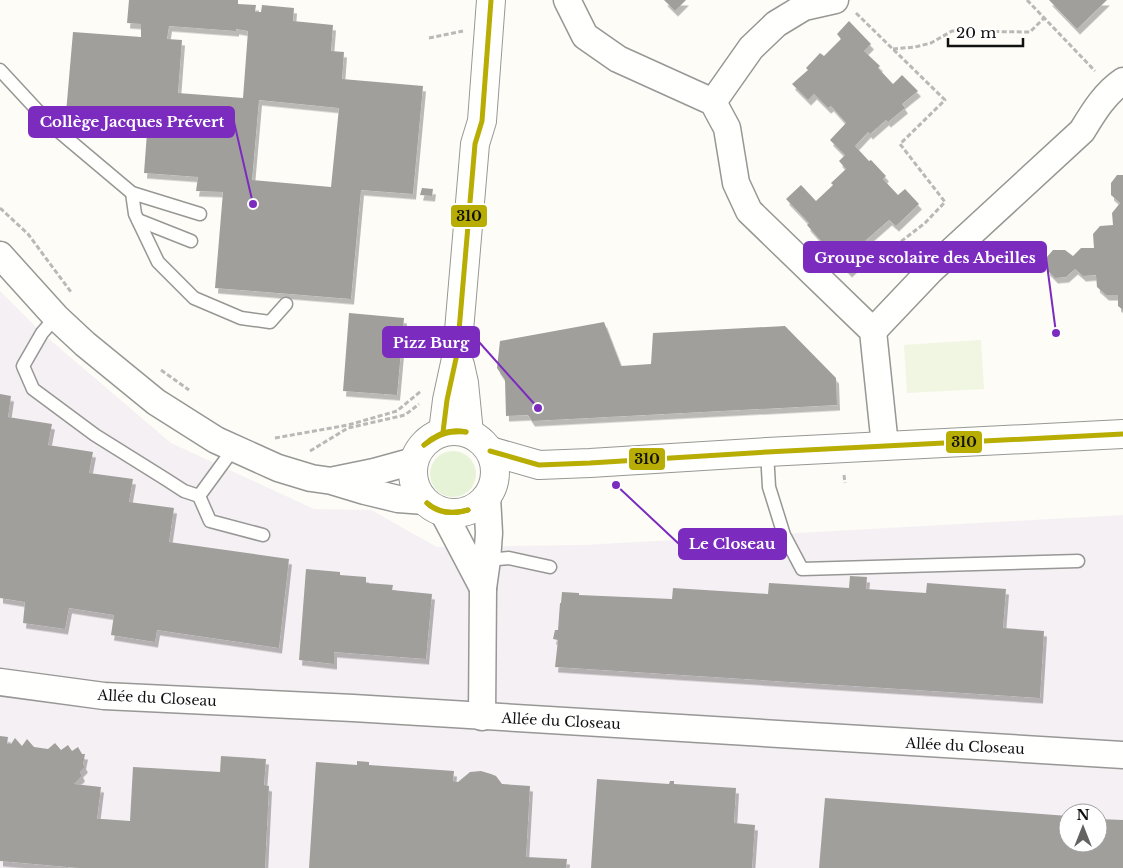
<svg xmlns="http://www.w3.org/2000/svg" width="1123" height="868" viewBox="0 0 1123 868" font-family="'Libre Baskerville',serif">
  <style>
    .industrial { fill: #f5f0f3; fill-rule: evenodd }
    .green { fill: #e7f3d7 }
    .pitch { fill: #f0f6e1 }
    .building { fill: #a19f9c; fill-rule: evenodd; filter: url(#shadow) }
    .lines { fill: none; stroke-linecap: round; stroke-linejoin: round }
    .service-casing { stroke: #979795; stroke-width: 15 }
    .minor-casing { stroke: #979795; stroke-width: 29 }
    .tertiary-casing { stroke: #979795; stroke-width: 30 }
    .path { stroke: #b9b9b8; stroke-width: 3; stroke-dasharray: 5 2.5; stroke-linecap: butt }
    .service { stroke: #fffffe; stroke-width: 12 }
    .minor { stroke: #fffffe; stroke-width: 26 }
    .tertiary { stroke: #fffffe; stroke-width: 28 }
    .bus-1-casing { stroke: #fff; stroke-width: 9 }
    .bus-1 { stroke: #b8ad03; stroke-width: 5 }
    .labels { text-anchor: middle; stroke-width: 5; stroke-linejoin: round; paint-order: stroke }
    .street-label { font-size: 14px; fill: #111; stroke: #fff }
    .leader { fill: none; stroke: #7b2cbf; stroke-width: 2 }
    .callout-dot { fill: #7b2cbf; stroke: #fff; stroke-width: 2 }
    .callout { fill: #7b2cbf; stroke: #7b2cbf; stroke-width: 2 }
    .callout-label { font-size: 15px; text-anchor: middle; font-weight: bold; fill: #fff }
    .line-badge { stroke: #fff; stroke-width: 2 }
    .pale-badge-label { font-size: 14px; text-anchor: middle; font-weight: bold; fill: #111 }
  </style>
  <defs>
    <filter id="shadow"><feDropShadow dx="3" dy="5.5" stdDeviation="0" flood-color="#0004"/></filter>
  </defs>
  <rect width="100%" height="100%" fill="#fdfcf7"/>
  <!-- industrial -->
  <path class="industrial" d="M0,291l42,42 129,110 143,66 57,1 66,37 147,-2 539,-30v353h-1123zM1068,813h30v30h-30z"/>
  <!-- green -->
  <circle class="green" cx="453" cy="474" r="23"/>
  <!-- pitch -->
  <path class="pitch" d="M981,340l3,49 -77,4 -3,-48z"/>
  <!-- building -->
  <g class="building">
    <path d="M129,0h109v4l18,1 -1,7h6l1,-7 32,3 -1,13 40,4 -2,26 13,1 -2,27 81,7 -10,108 -52,-4 -10,109 -136,-11 8,-96 -27,-1 2,-14 -54,-4 4,-54 -82,-6 7,-81 68,5v-13l-14,-1zM169,26l67,5v-2l12,2 -5,67 -65,-5 4,-53 -15,-1zM259,100l80,8 -8,79 -79,-7z"/>
    <path d="M664,0h22l-11,11z"/>
    <path d="M1049,0h58l-30,29z"/>
    <path d="M849,21l22,23 -7,7 16,15 -2,2 15,16 9,-9 16,16 -16,13 3,4 -17,14 -2,-2 -16,14 -2,-2 -13,14 14,15 2,-1 15,16 -3,3 15,16 7,-6 14,15 -23,22 -7,-6 -32,28 8,9 -16,15 -13,-14 -2,1 -15,-16 2,-2 -14,-16 2,-2 -23,-24 15,-14 15,16 17,-16 -2,-2 15,-14 -7,-8 6,-6 -15,-15 16,-17 -15,-17 -3,2 -14,-14 -6,6 -16,-16 16,-14 -2,-2 14,-15 4,3 17,-17 -4,-5z"/>
    <path d="M1117,175h6v135l-5,-4v-11h-12l-9,-8 -1,-12 -13,1 -8,-7 -9,8 -11,1 -8,-8 -1,-12 7,-8h12l8,6 8,-8h13l-1,-14 7,-8 13,-1 -1,-12 8,-10 -9,-8v-12z"/>
    <path d="M422,188l11,1 -1,7 -12,-1z"/>
    <path d="M349,313l55,5 -7,77 -54,-4z"/>
    <path d="M604,322l17,44 30,-2 2,-31 132,-7 51,52 1,27 -305,16 -4,-6 -22,1 -1,-36 -8,-12 3,-27z"/>
    <path d="M0,394l11,2 -3,21 44,7 -4,21 45,7 -4,21 44,6 -4,23 45,6 -5,34 120,17 -10,89 -122,-18 -2,12 -44,-7 3,-20 -45,-7 -4,21 -42,-6 2,-21 -25,-4z"/>
    <path d="M306,569l34,3v3l26,2v6l27,2 -1,5 40,4 -6,65 -92,-7v12l-35,-4z"/>
    <path d="M850,576l17,1 -1,12 60,4 1,-10 79,6 -3,39 41,3 -4,67 -485,-31 3,-27 -5,-1 2,-9h3l2,-27h1l1,-11 17,1v2l93,4 1,-11 95,6 1,-11 80,5z"/>
    <path d="M0,736l8,1 -1,7h4l4,-6 7,8 5,-7 7,8 14,2 7,-6 6,7 7,-5 4,6 6,-4 4,7h3l-2,10 2,3 -5,5 2,4 -8,8 27,3 -4,32h5l28,2 3,-54 87,5 1,-16 45,3 -2,26 5,1 -4,82h-186l-79,-7z"/>
    <path d="M357,761l12,1v3l85,6 -1,10 5,1 12,-10 11,-1 10,3 5,2 6,8 28,2 -4,71 41,2 -1,9h-257l7,-106 41,3z"/>
    <path d="M597,779l72,5 1,-3h4v3l62,4 -2,35 21,2 -3,43h-161z"/>
    <path d="M825,798l243,18v27h30v-24l25,1v48h-304z"/>
  </g>
  <g class="lines">
    <defs>
      <g id="service">
        <path d="M0,70l50,54 82,69 3,21 23,48 36,36 47,20 29,4 16,-18"/>
        <path d="M132,193l68,21"/>
        <path d="M138,220l53,21"/>
        <path d="M56,317l-14,16 -19,33 10,23 62,46 72,45 17,11 15,5 35,-48"/>
        <path d="M767,452l2,35 15,48 18,34 276,-8"/>
        <path d="M199,496l11,25 53,14"/>
        <path d="M487,560l22,-2 41,9"/>
      </g>
      <g id="minor">
        <path d="M567,0l18,36 33,23 95,43 14,26 9,55 13,28 124,120 12,115"/>
        <path d="M713,102l38,-54 25,-24 28,-17 31,-7"/>
        <path d="M0,255l56,62 29,27 71,58 60,38 62,28 33,10 21,3 33,10 33,8 27,2"/>
        <path d="M873,331l57,-60 152,-140c11,-18 23,-38 41,-50"/>
        <path d="M335,480l39,-8 40,-11"/>
        <path d="M443,512l40,76"/>
        <path d="M0,682l104,14 249,12 770,47"/>
        <path d="M482,717l1,-129 4,-28 2,-27 -2,-36"/>
      </g>
      <g id="tertiary">
        <path d="M460,365l4,18 5,50"/>
        <circle cx="454" cy="472" r="41"/>
        <path d="M443,432l4,-32 10,-46 18,-210 7,-23 9,-121"/>
        <path d="M490,451l49,14 51,-2 177,-11 356,-18"/>
      </g>
    </defs>
    <!-- service casing -->
    <use href="#service" class="service-casing"/>
    <!-- minor casing -->
    <use href="#minor" class="minor-casing"/>
    <!-- tertiary casing -->
    <use href="#tertiary" class="tertiary-casing"/>
    <!-- path -->
    <g class="path">
      <path d="M1027,0l68,71"/>
      <path d="M856,13l89,87 -45,44 45,58 -20,21 -26,20"/>
      <path d="M429,38l34,-7"/>
      <path d="M893,49l22,-2 16,-4 21,-12 78,1 14,-14"/>
      <path d="M0,208l28,26 43,58"/>
      <path d="M161,370l28,20"/>
      <path d="M275,438l73,-13 49,-14 24,-20"/>
      <path d="M310,451l38,-23 57,-13 14,-11"/>
      <path d="M844,475l1,8"/>
    </g>
    <!-- service -->
    <use href="#service" class="service"/>
    <!-- minor -->
    <use href="#minor" class="minor"/>
    <!-- tertiary -->
    <use href="#tertiary" class="tertiary"/>
    <defs>
      <g id="bus-1">
        <path d="M443,432l4,-32 10,-46 18,-210 7,-23 9,-121"/>
        <path d="M424,445c12,-11 26,-17 42,-13"/>
        <path d="M424,445c15,-11 23,-14 42,-13"/>
        <path d="M490,451l49,14 51,-2 177,-11 356,-18"/>
        <path d="M427,503c12,10 27,11 41,7"/>
        <path d="M427,503c11,11 27,11 41,7"/>
      </g>
    </defs>
    <!-- bus-1 casing -->
    <use href="#bus-1" class="bus-1-casing"/>
    <!-- bus-1 -->
    <use href="#bus-1" class="bus-1"/>
  </g>
  <g class="labels">
    <!-- street labels -->
    <g class="street-label">
      <text transform="translate(157 698) rotate(3)" y="5">Allée du Closeau</text>
      <text transform="translate(561 721) rotate(3)" y="5">Allée du Closeau</text>
      <text transform="translate(965 746) rotate(3)" y="5">Allée du Closeau</text>
    </g>
  </g>
  <!-- callouts -->
  <path class="leader" d="M253 204L234 122M1056 333L1046 257M538 408L479 342M616 485L679 544"/>
  <g class="callout-dot">
    <circle cx="253" cy="204" r="5"/>
    <circle cx="1056" cy="333" r="5"/>
    <circle cx="538" cy="408" r="5"/>
    <circle cx="616" cy="485" r="5"/>
  </g>
  <g class="callout">
    <rect x="29" y="107" width="205" height="30" rx="5"/>
    <rect x="804" y="242" width="242" height="30" rx="5"/>
    <rect x="383" y="327" width="96" height="30" rx="5"/>
    <rect x="679" y="529" width="107" height="30" rx="5"/>
  </g>
  <g class="callout-label">
    <text x="132" y="127">Collège Jacques Prévert</text>
    <text x="925" y="263">Groupe scolaire des Abeilles</text>
    <text x="431" y="348">Pizz Burg</text>
    <text x="732" y="549">Le Closeau</text>
  </g>
  <g class="line-badge">
    <rect x="450" y="204" width="38" height="24" rx="5" fill="#b8ad03"/>
    <rect x="945" y="430" width="38" height="24" rx="5" fill="#b8ad03"/>
    <rect x="628" y="447" width="38" height="24" rx="5" fill="#b8ad03"/>
  </g>
  <g class="pale-badge-label">
    <text x="469" y="221">310</text>
    <text x="964" y="447">310</text>
    <text x="647" y="464">310</text>
  </g>
  <!-- north arrow -->
  <g transform="translate(1083 828)"><circle r="24" fill="#ffffff" stroke="#a0a0a0"/>
  <path d="M0-4L9 19L0 12L-9 19Z" fill="#646362"/>
  <text y="-8" font-size="14" font-weight="bold" text-anchor="middle" fill="#111111">N</text>
  </g>
  <!-- scale -->
  <path d="M948 38v8h75v-8" fill="none" stroke="#111111" stroke-width="2.5"/>
  <text x="956" y="38" font-size="15" fill="#111111" stroke="#ffffff" stroke-width="4" paint-order="stroke">20 m</text>
</svg>
